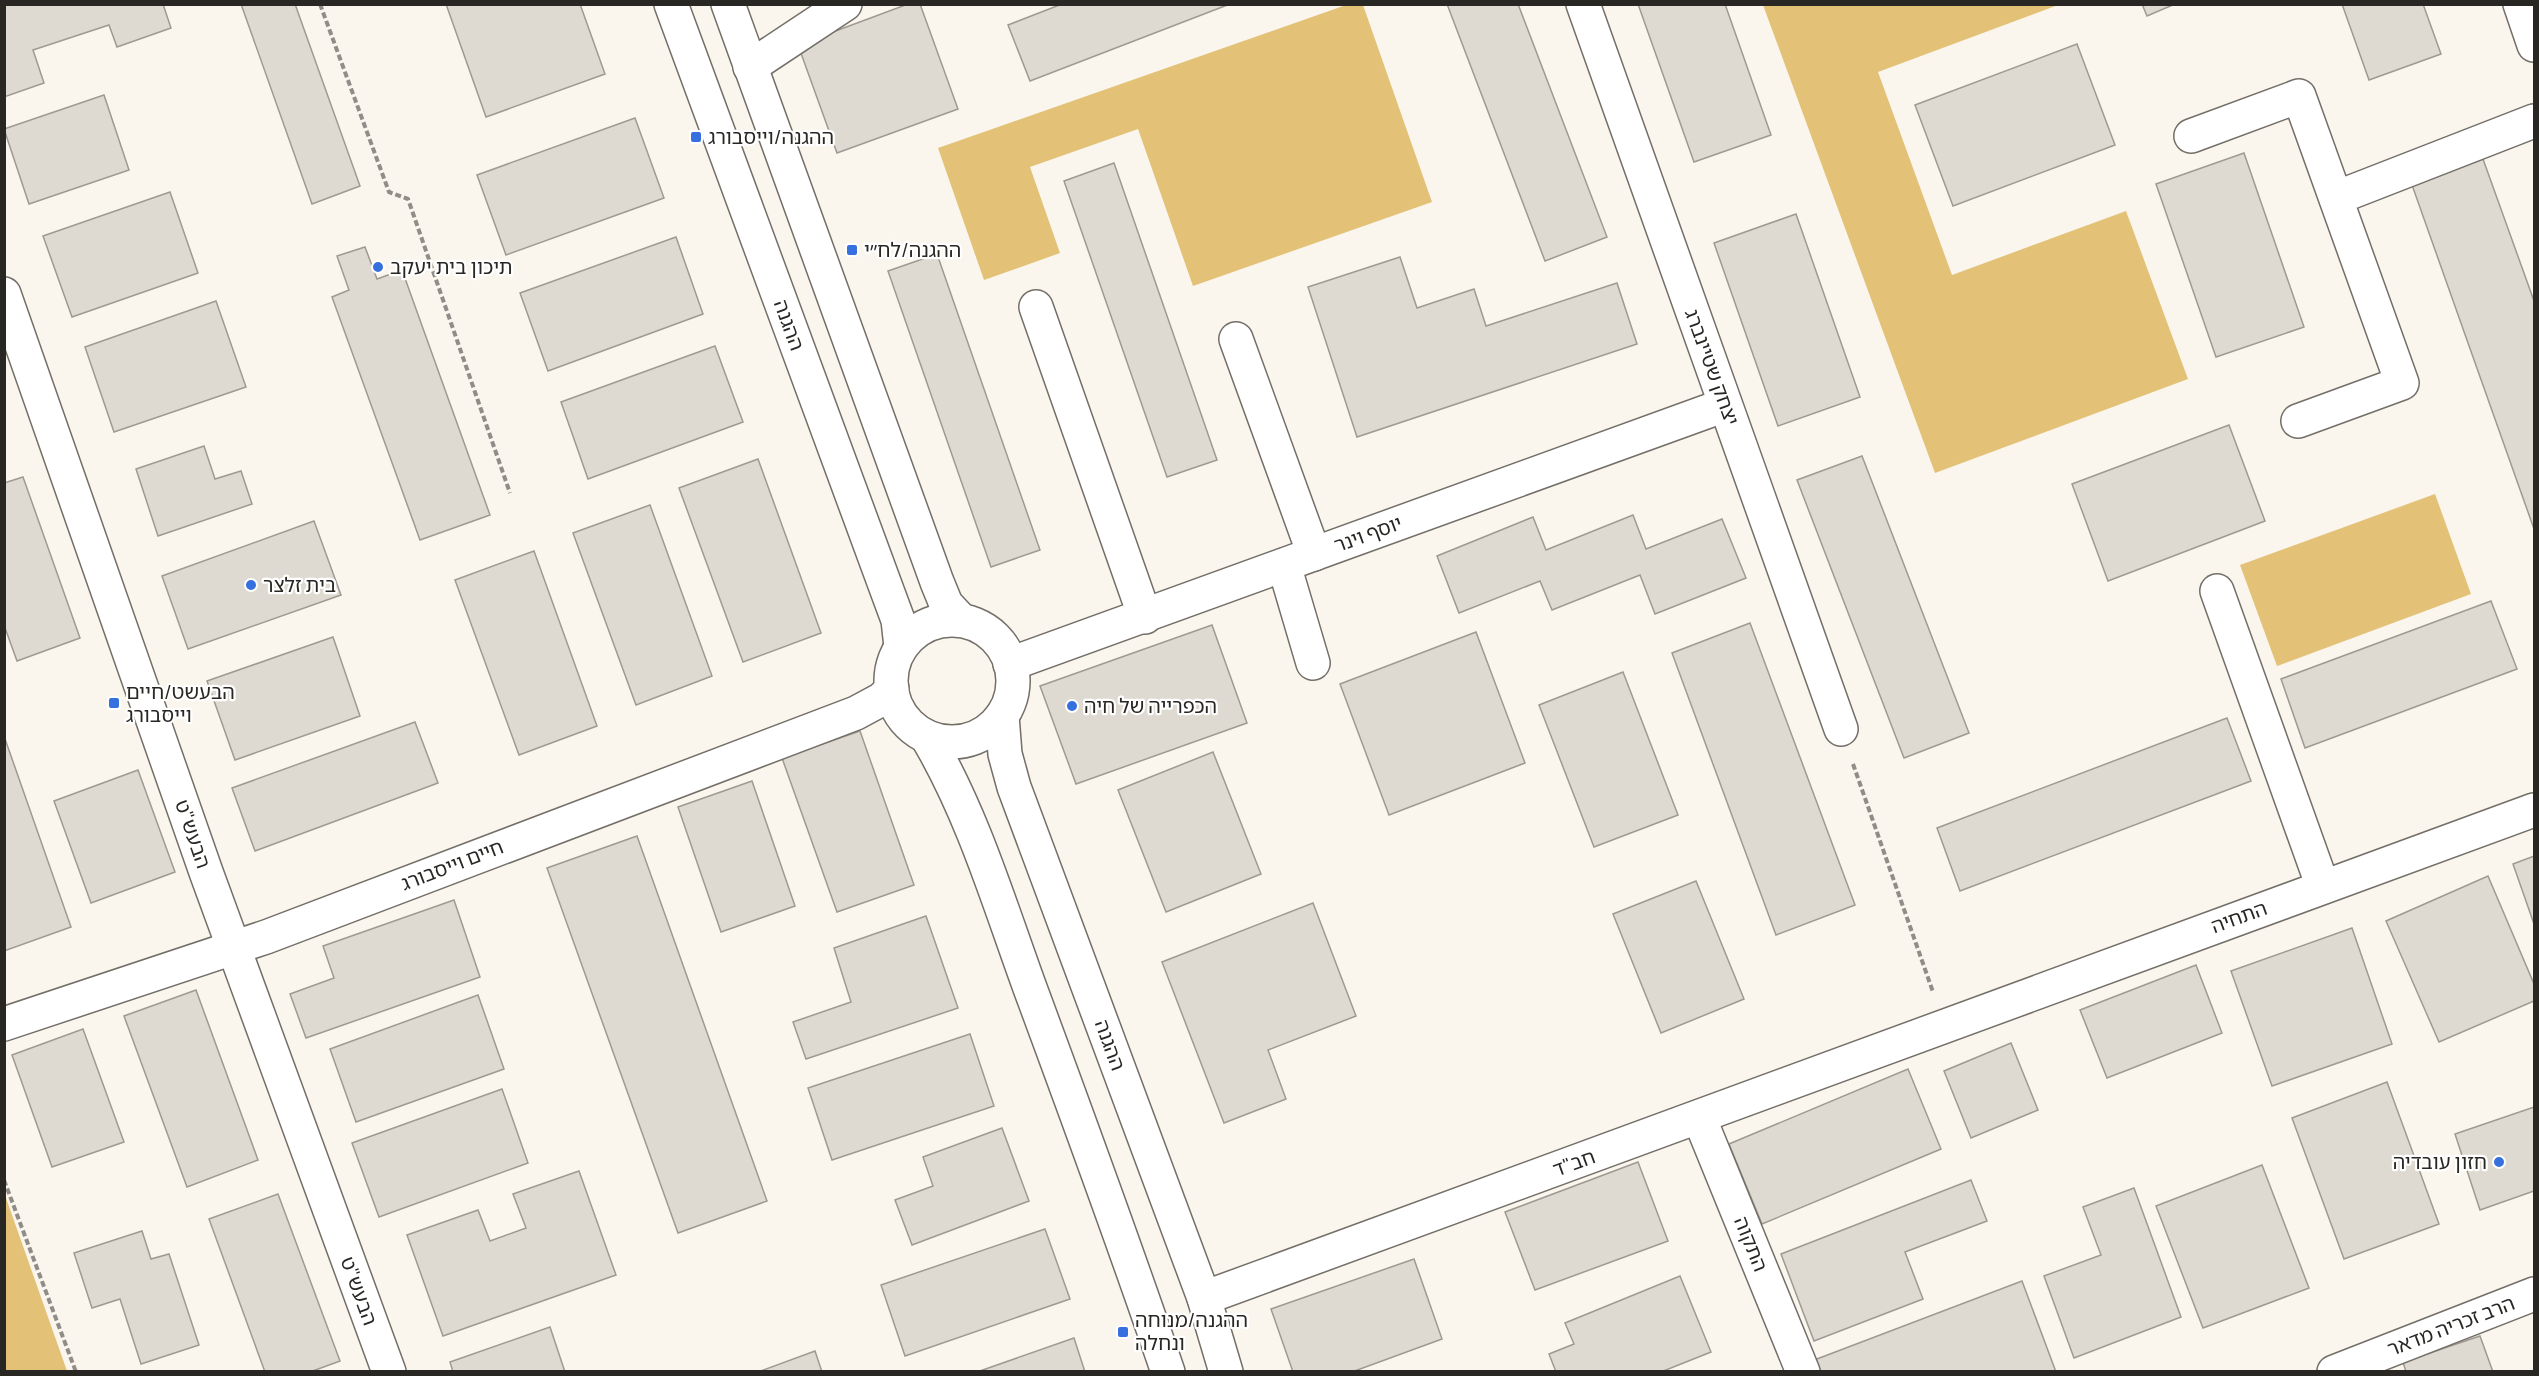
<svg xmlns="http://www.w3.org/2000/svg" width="2539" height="1376" viewBox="0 0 2539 1376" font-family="Manrope,'Noto Sans Hebrew',sans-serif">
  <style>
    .green { fill: #e3c278 }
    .building { fill: #dedad1; stroke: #9e9a92; stroke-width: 1.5 }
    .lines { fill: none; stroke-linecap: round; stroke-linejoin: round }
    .minor-casing { stroke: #736f68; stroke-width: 36 }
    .path { stroke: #908c87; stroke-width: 4; stroke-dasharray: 6 3; stroke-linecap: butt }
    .minor { stroke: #fff; stroke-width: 33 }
    .poi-dot { fill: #3570de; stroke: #fff; stroke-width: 2 }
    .labels { text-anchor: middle; stroke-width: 4.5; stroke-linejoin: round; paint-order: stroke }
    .poi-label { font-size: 20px; fill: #292724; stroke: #fff; text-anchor: start }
    .street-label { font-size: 20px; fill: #292724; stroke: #fff }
  </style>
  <rect width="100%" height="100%" fill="#faf5ed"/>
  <!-- green -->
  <g class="green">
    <path d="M1346,5h17l69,197 -239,84 -55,-157 -108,38 30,86 -76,27 -46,-132z"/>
    <path d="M1763,5h295l-180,67 74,203 174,-64 62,168 -253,94z"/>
    <path d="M2435,494l36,100 -194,72 -37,-101z"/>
    <path d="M4,1195h1l62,176h-62z"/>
  </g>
  <!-- building -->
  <g class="building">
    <path d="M4,4h159l8,24 -54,19 -8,-22 -76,25 11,33 -40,14z"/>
    <path d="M241,4h54l65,182 -48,18z"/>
    <path d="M446,4h134l25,70 -119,43z"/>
    <path d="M908,4h12l38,105 -121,44 -39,-108z"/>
    <path d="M1062,4h168l-200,77 -22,-56z"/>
    <path d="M1447,4h71l89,233 -62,24z"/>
    <path d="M1638,4h87l46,131 -77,27z"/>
    <path d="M2142,4h33l-28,12z"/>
    <path d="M2342,4h81l18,50 -72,26z"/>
    <path d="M2077,44l38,101 -162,61 -38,-101z"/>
    <path d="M104,95l25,75 -100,34 -25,-75z"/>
    <path d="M635,118l29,80 -158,57 -29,-80z"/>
    <path d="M2244,153l60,174 -88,30 -60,-173z"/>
    <path d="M2483,159l51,142v228l-122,-344z"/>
    <path d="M1114,163l103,297 -50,17 -103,-296z"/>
    <path d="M170,192l28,81 -126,44 -29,-81z"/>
    <path d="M1796,214l64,183 -82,29 -64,-183z"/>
    <path d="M676,237l27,77 -155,57 -28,-78z"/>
    <path d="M365,247l12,32 25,-9 88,245 -70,25 -88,-243 17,-7 -12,-34z"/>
    <path d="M937,254l103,296 -49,17 -103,-296z"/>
    <path d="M1400,257l17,51 57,-19 12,37 131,-43 20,61 -280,93 -49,-150z"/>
    <path d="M216,301l30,86 -132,45 -29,-85z"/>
    <path d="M715,346l28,76 -155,57 -27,-77z"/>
    <path d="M2229,425l36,96 -157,60 -36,-97z"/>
    <path d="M204,446l11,33 26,-8 11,33 -94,32 -22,-67z"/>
    <path d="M1862,456l107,277 -65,25 -107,-278z"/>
    <path d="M758,459l63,174 -78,29 -64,-174z"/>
    <path d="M23,477l57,161 -63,23 -13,-36v-142z"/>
    <path d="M650,505l62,171 -76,29 -63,-172z"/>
    <path d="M1633,515l13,34 76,-30 24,59 -91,36 -15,-39 -88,35 -12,-29 -81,32 -22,-57 96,-39 13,33z"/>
    <path d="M314,521l27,74 -153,54 -26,-73z"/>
    <path d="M534,551l63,175 -78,29 -64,-175z"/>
    <path d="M2491,601l26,68 -212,79 -24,-69z"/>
    <path d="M1750,623l105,282 -79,30 -104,-282z"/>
    <path d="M1212,625l35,98 -171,61 -36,-98z"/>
    <path d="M1476,632l49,131 -136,52 -49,-131z"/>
    <path d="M333,637l27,79 -125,44 -28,-79z"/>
    <path d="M1623,672l55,143 -84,32 -55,-142z"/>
    <path d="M2227,718l24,63 -291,110 -23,-63z"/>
    <path d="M415,722l23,61 -183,68 -23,-63z"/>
    <path d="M860,731l54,154 -77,27 -55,-154z"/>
    <path d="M4,736l67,191 -67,24z"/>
    <path d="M1213,752l48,122 -95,38 -48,-122z"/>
    <path d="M138,770l37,102 -84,31 -37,-102z"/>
    <path d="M752,781l43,125 -74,26 -43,-125z"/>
    <path d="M637,836l130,365 -89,32 -131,-365z"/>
    <path d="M2534,856v68l-21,-60z"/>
    <path d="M2488,876l46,108v17l-95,41 -53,-121z"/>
    <path d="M1696,881l48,118 -83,34 -48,-119z"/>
    <path d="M454,900l26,77 -174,61 -16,-44 44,-16 -11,-32z"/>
    <path d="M1313,903l43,113 -88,34 18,49 -62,24 -62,-161z"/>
    <path d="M926,916l32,92 -152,51 -13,-37 58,-20 -17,-54z"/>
    <path d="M2352,928l40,116 -120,42 -41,-115z"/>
    <path d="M2196,965l26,68 -115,45 -27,-68z"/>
    <path d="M196,990l62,170 -71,27 -63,-171z"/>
    <path d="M478,995l26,74 -148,53 -26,-73z"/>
    <path d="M83,1029l41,113 -72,25 -40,-112z"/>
    <path d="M970,1034l24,72 -162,54 -24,-72z"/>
    <path d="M2011,1043l27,67 -67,28 -27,-67z"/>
    <path d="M1908,1069l33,80 -179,75 -33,-80z"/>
    <path d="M2387,1082l52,142 -95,35 -52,-141z"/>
    <path d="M502,1089l26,74 -149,54 -27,-74z"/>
    <path d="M2534,1107v84l-54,19 -25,-76z"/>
    <path d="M1002,1128l27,73 -117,44 -17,-45 38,-14 -10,-29z"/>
    <path d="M1638,1162l30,79 -133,49 -30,-78z"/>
    <path d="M2262,1165l47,123 -106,40 -47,-122z"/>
    <path d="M579,1171l37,104 -173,61 -36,-101 71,-25 12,31 36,-13 -13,-34z"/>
    <path d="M1971,1180l16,41 -82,31 18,47 -109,42 -33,-87z"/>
    <path d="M2134,1188l47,129 -107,41 -30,-82 57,-21 -18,-48z"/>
    <path d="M278,1194l62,167 -30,11h-45l-56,-153z"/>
    <path d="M1045,1229l25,70 -165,57 -24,-71z"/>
    <path d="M142,1231l9,28 18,-5 30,91 -58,19 -21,-65 -28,9 -18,-55z"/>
    <path d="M1414,1259l28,80 -90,33h-59l-22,-63z"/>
    <path d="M1680,1276l31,76 -50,20h-105l-7,-18 25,-10 -9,-21z"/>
    <path d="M2022,1281l34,91h-243l-4,-10z"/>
    <path d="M550,1327l15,45h-112l-3,-10z"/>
    <path d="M2480,1336l13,36h-87l-3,-10z"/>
    <path d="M1074,1338l11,34h-108z"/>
    <path d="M815,1351l7,21h-64z"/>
  </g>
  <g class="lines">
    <defs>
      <g id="minor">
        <path d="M671,4l217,589 10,27 3,27"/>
        <path d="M728,4l209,578 9,22 15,16"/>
        <path d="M1583,4l258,725"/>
        <path d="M2520,4l14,41"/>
        <path d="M750,67l95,-63"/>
        <path d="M2191,136l108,-40 103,287 -104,38"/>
        <path d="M2336,198l198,-77"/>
        <path d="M4,294l202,578 183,500"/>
        <path d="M1036,307l109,310"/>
        <path d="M1236,339l78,215"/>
        <path d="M1284,565l29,98"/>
        <path d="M2217,591l106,296"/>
        <circle cx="952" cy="681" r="61"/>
        <path d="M1010,664l715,-259"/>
        <path d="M1002,716l3,38 9,33 190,511 22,74"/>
        <path d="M927,737c46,78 72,166 103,251 47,127 94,255 138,384"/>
        <path d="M4,1024l262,-87 590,-224 26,-14 10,-10"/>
        <path d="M1699,1117l104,255"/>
        <path d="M1204,1298l1330,-488"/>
        <path d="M2334,1372l200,-78"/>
      </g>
    </defs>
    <!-- minor casing -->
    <use href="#minor" class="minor-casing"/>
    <!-- path -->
    <g class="path">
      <path d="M320,4l69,188 19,7 102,294"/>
      <path d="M1853,764l80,228"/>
      <path d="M4,1180l72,192"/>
    </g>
    <!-- minor -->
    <use href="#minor" class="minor"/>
  </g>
  <!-- markers -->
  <g class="poi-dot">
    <rect x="690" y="131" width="12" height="12" rx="3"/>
    <rect x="846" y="244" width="12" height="12" rx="3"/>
    <circle cx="378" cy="267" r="6"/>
    <circle cx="251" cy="585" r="6"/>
    <rect x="108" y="697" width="12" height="12" rx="3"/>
    <circle cx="1072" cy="706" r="6"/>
    <circle cx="2499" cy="1162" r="6"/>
    <rect x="1117" y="1326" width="12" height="12" rx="3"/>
  </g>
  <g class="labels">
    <!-- poi labels -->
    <g class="poi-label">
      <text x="708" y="144">ההגנה/וייסבורג</text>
      <text x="864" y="257">ההגנה/לח״י</text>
      <text x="390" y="274">תיכון בית יעקב</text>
      <text x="263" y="592">בית זלצר</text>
      <text x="126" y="699">הבעשט/חיים<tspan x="126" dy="23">וייסבורג</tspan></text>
      <text x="1084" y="713">הכפרייה של חיה</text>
      <text x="2487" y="1169" text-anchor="end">חזון עובדיה</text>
      <text x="1135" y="1327">ההגנה/מנוחה<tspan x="1135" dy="23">ונחלה</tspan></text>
    </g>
    <!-- street labels -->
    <g class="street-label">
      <text transform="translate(789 325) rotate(70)" y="7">ההגנה</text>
      <text transform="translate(1712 367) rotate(70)" y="7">יצחק שטיינברג</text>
      <text transform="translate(1368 534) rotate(-20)" y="7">יוסף וינר</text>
      <text transform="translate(193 834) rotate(71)" y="7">הבעש"ט</text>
      <text transform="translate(452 865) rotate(-21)" y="7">חיים וייסבורג</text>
      <text transform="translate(2239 917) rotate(-20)" y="7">התחיה</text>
      <text transform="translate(1110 1045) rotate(70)" y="7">ההגנה</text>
      <text transform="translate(1574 1163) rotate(-20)" y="7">חב"ד</text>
      <text transform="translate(1751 1244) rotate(68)" y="7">התקוה</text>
      <text transform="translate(359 1291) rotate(70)" y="7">הבעש"ט</text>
      <text transform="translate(2451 1326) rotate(-21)" y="7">הרב זכריה מדאר</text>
    </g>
  </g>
  <!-- border -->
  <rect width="2539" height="1376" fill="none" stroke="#292724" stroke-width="12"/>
</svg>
